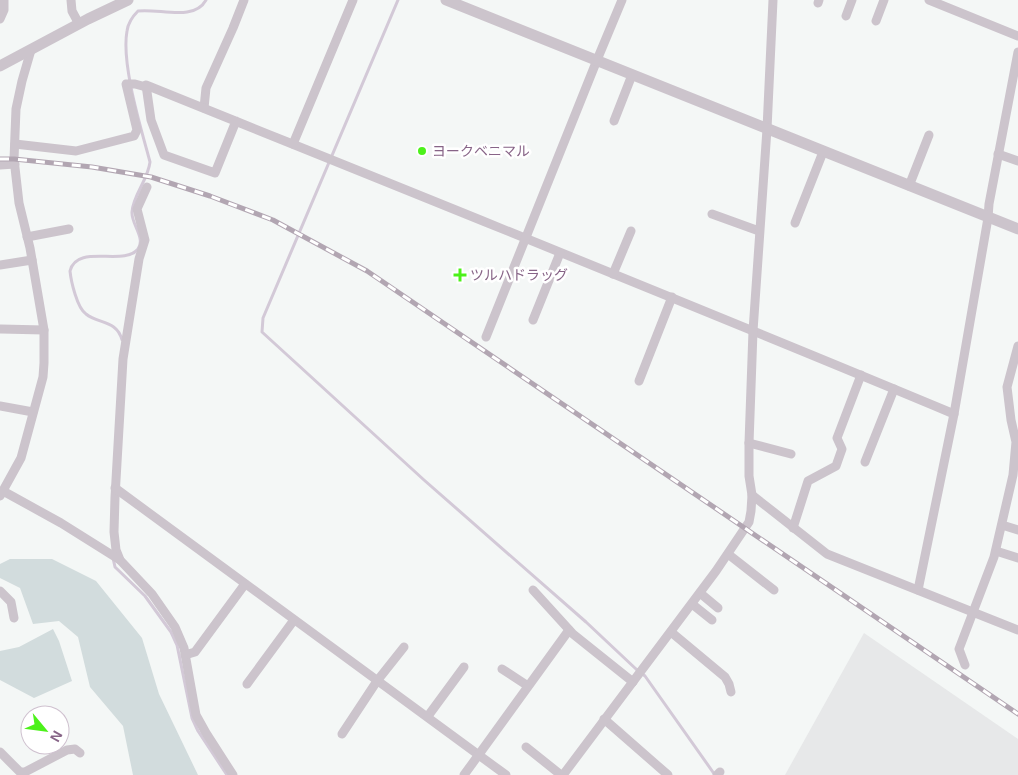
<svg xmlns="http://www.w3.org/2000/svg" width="1018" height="775" viewBox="0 0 1018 775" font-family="Arial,'Noto Sans JP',sans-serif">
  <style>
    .built { fill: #e7e8e9 }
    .green { fill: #d2dcdd }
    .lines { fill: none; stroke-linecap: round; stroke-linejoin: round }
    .stream { stroke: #d3c9d7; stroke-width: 3 }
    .minor { stroke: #ccc4cc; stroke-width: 9 }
    .tertiary { stroke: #ccc4cc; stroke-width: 11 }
    .rail-casing { stroke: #b2a6b2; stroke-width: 5 }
    .rail { stroke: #fff; stroke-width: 3; stroke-dasharray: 9; stroke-linecap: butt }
    .poi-dot { fill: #4cf11a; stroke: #fff; stroke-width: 2 }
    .labels { text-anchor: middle; stroke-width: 5; stroke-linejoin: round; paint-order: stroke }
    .poi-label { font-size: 14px; fill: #876487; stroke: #fff; text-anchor: start }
  </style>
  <rect width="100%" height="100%" fill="#f4f7f6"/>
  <!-- built -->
  <path class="built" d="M864,633l154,106v36h-233z"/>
  <!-- green -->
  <g class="green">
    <path d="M10,559h42l44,22 46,57 17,56 39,81h-65l-10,-49 -33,-39 -12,-50 -19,-16 -26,3 -13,-36 -20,-10v-14z"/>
    <path d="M53,629l6,12 13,40 -38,17 -34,-18v-29l19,-4z"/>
  </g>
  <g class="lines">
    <!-- stream -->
    <g class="stream">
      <path d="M398,0l-135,318 -1,14 162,148 162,142 50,47 9,7 70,99"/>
      <path d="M122,340c-5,-20 -24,-16 -36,-26 -9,-6 -15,-33 -16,-43 7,-28 54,-4 68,-22 8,-11 -7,-25 -6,-37 1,-17 16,-32 18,-50 -9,-34 -29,-98 -23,-131 1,-8 5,-14 11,-20 21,-3 56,11 68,-11"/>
      <path d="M113,558l2,9 30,29 26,36 6,13 15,73 6,13 29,44"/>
    </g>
    <!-- minor -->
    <g class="minor">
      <path d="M71,0l1,11 7,13"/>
      <path d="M929,0l89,36"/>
      <path d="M818,3l1,-3"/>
      <path d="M846,16l6,-16"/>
      <path d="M0,19l4,-9v-10"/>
      <path d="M876,21l8,-21"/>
      <path d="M204,108l2,-20 27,-60 11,-28"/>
      <path d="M236,121l-21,52 -51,-18 -13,-35 -5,-35c270,109 540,217 808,329"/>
      <path d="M614,121l18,-46"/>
      <path d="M15,144l61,7 58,-15 3,-6 -11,-46h9l11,3"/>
      <path d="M293,144l60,-144"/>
      <path d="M998,154l20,7"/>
      <path d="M0,165l15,-1"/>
      <path d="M909,186l20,-51"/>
      <path d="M147,187l-10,22 8,31 -6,19 -16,100 -8,138 -1,35 2,18 4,10 32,34 23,33 9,21 12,67 10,18 27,42"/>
      <path d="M712,214l47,17"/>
      <path d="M795,223l28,-71"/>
      <path d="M27,237l42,-8"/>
      <path d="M0,265l32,-5"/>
      <path d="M613,274l18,-43"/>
      <path d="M533,320l27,-67"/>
      <path d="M1,329l43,1"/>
      <path d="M486,337l111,-277 25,-60"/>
      <path d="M639,381l33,-84"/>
      <path d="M0,406l33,6"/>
      <path d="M749,443l42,11"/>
      <path d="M865,462l29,-73"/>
      <path d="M115,488l391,287"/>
      <path d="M3,491l58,32 59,37"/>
      <path d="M752,495l75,59 191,76"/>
      <path d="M0,496l21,-38 22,-81 1,-14v-33l-14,-82 -11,-45 -5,-44 2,-50 6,-28 9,-31"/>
      <path d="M1002,525l16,5"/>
      <path d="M793,528l15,-47 28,-15 6,-17 -5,-11 24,-63"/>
      <path d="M996,551l22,7"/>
      <path d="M728,554l46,36"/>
      <path d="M533,590l40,44 60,48"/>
      <path d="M918,590l36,-176 34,-196 1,-14 29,-152"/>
      <path d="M0,591l11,11 3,16"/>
      <path d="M700,593l18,15"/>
      <path d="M692,604l20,16"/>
      <path d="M671,632l54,45 4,7 2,8"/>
      <path d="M185,655l10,-3 50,-68"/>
      <path d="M965,665l-6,-16 35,-92 19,-82 3,-33 -5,-22 -4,-33 11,-41"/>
      <path d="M502,669l26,17"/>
      <path d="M247,684l47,-64"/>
      <path d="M428,716l36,-49"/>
      <path d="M604,719l64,56"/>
      <path d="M342,734l35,-53 27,-34"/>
      <path d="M526,747l35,28"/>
      <path d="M0,752l20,20h5l42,-22 8,-1 5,4"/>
      <path d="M464,775l105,-145"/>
      <path d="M563,775l153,-204 33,-49 2,-11 1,-16 -3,-19v-33l4,-112 14,-202 6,-129"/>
      <path d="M717,775l3,-3"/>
    </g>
    <!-- tertiary -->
    <g class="tertiary">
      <path d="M446,0l572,229"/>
      <path d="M0,66l88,-47 40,-19"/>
    </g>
    <defs>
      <path id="rail" d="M0,159h14l78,8 59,10 59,19 63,24 94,51 651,443"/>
    </defs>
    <!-- rail casing -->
    <use href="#rail" class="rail-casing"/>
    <!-- rail -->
    <use href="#rail" class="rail"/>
  </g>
  <!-- markers -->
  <g class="poi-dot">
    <circle cx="422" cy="151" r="5"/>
    <path d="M457.5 267.5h5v5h5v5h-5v5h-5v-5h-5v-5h5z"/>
  </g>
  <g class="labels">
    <!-- poi labels -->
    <g class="poi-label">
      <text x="432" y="156">ヨークベニマル</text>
      <text x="470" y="280">ツルハドラッグ</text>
    </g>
  </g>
  <!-- north arrow -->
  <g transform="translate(45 730) rotate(119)"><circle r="24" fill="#ffffff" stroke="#cfc1cf"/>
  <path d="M0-4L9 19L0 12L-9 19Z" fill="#4cf11a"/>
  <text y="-8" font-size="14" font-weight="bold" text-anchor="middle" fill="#876487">N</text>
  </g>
</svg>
